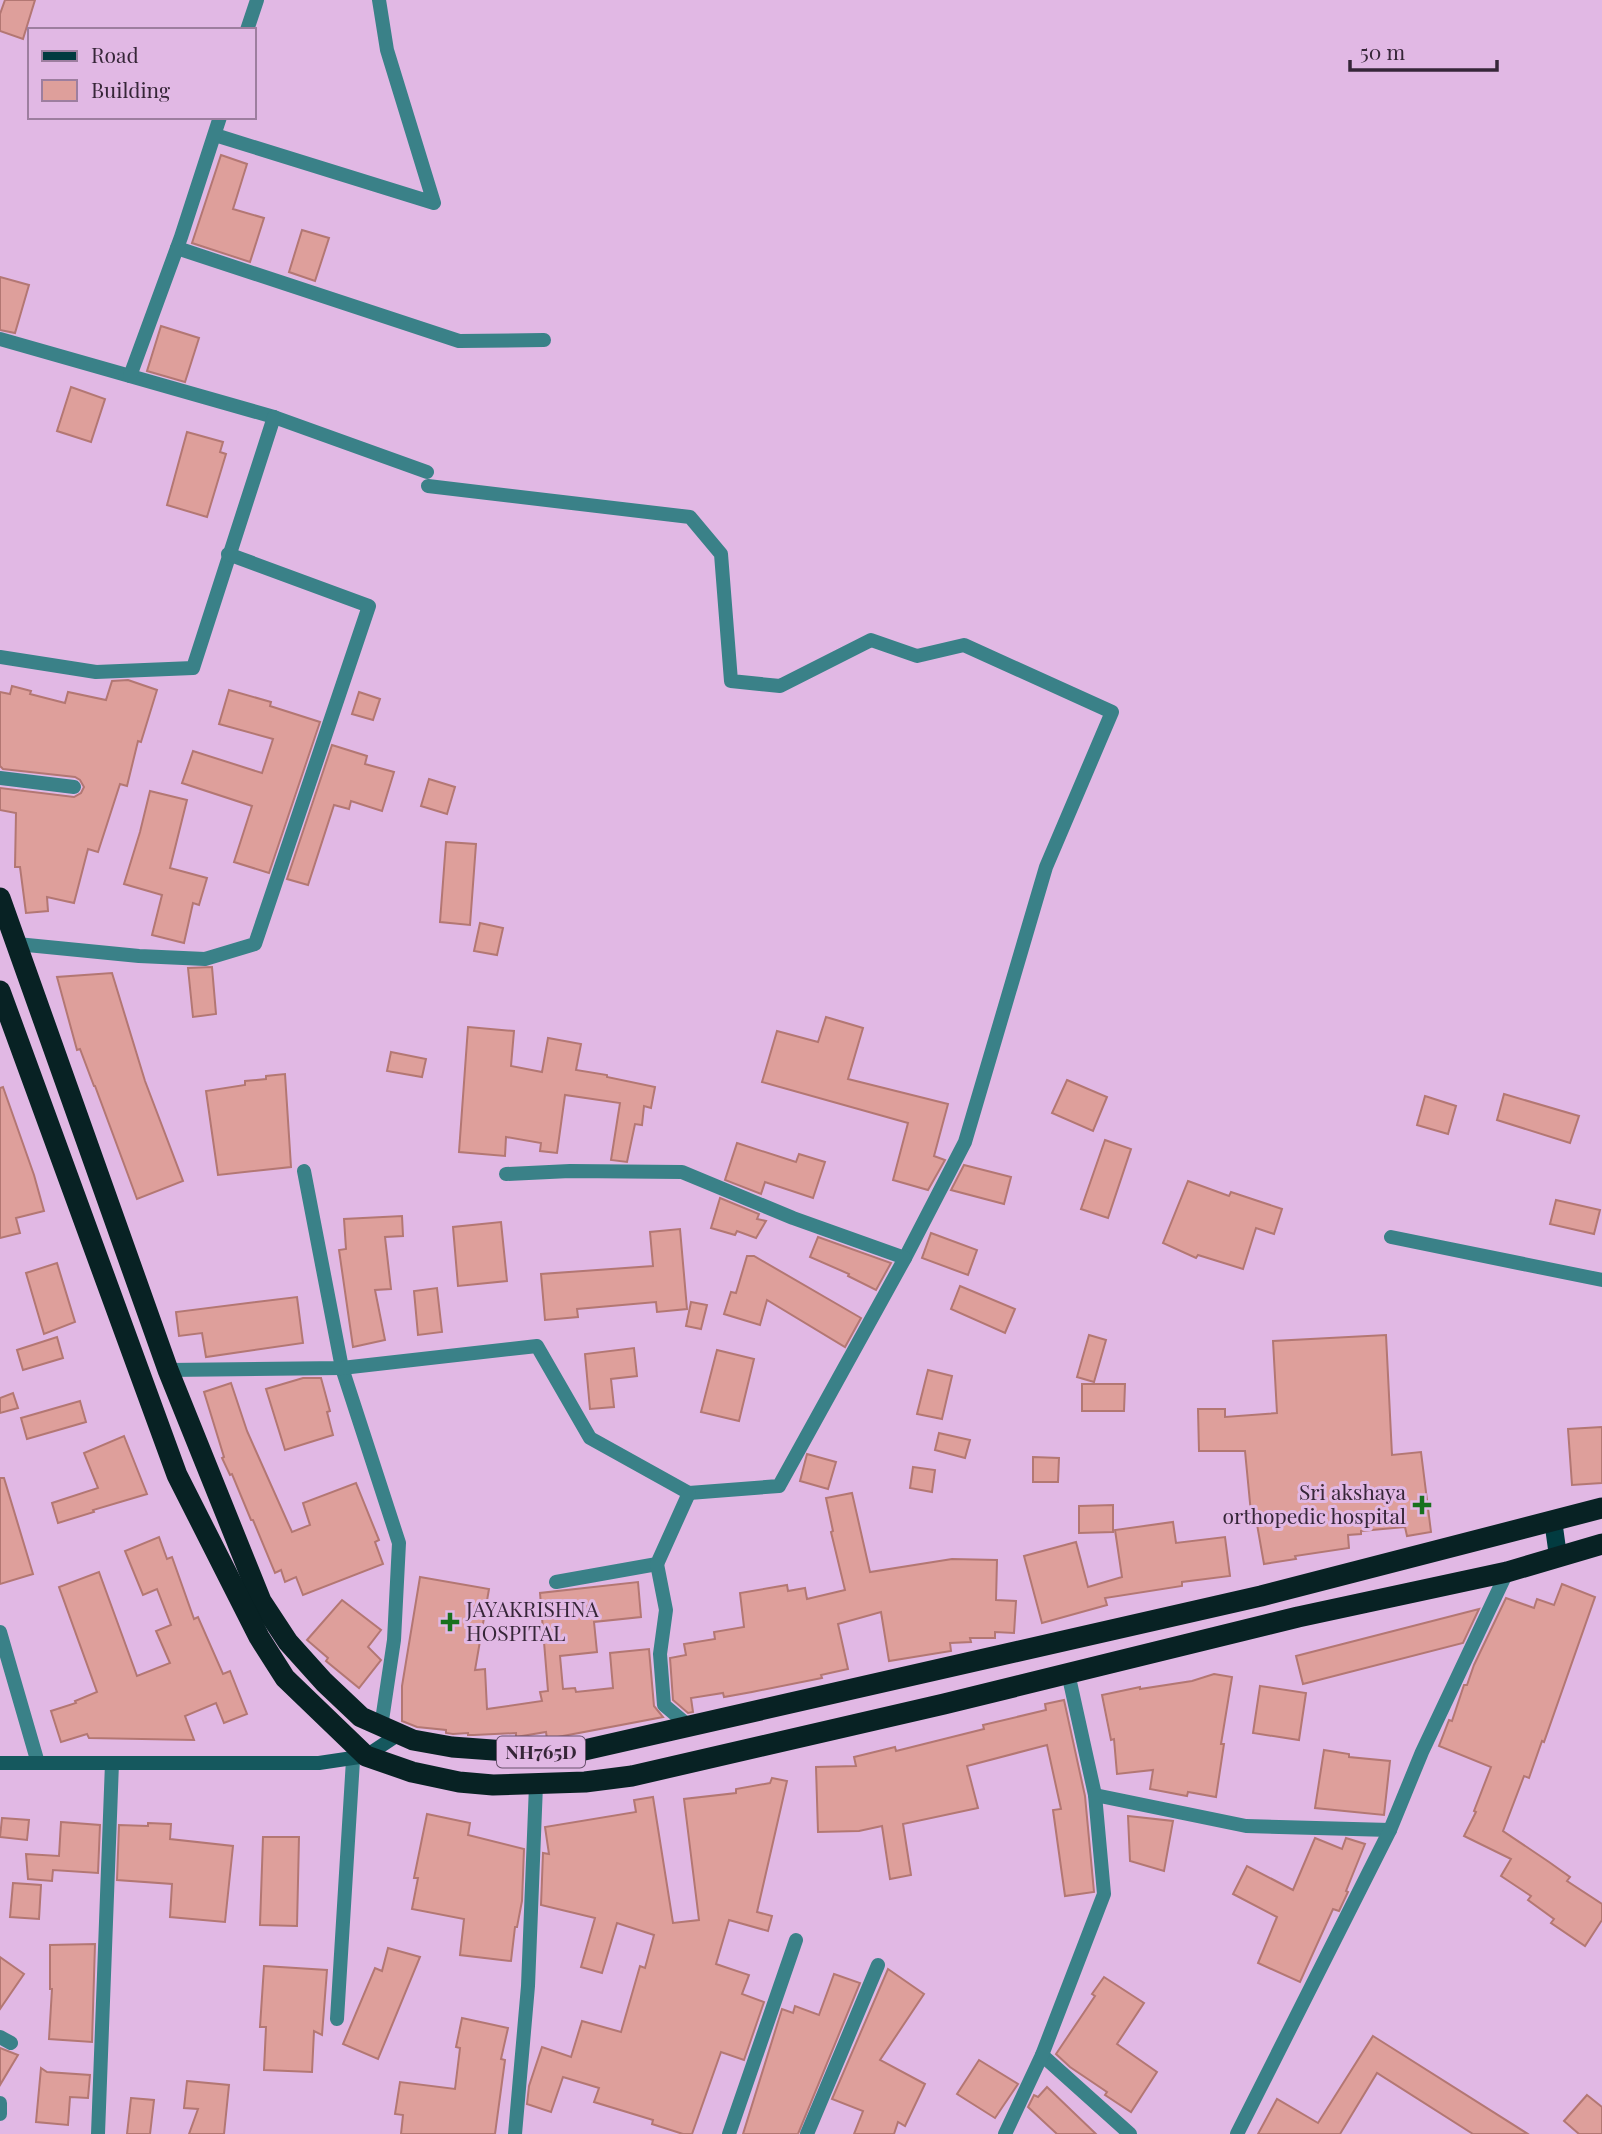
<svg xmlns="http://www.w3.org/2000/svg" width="1602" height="2134" viewBox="0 0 1602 2134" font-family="'Playfair Display',serif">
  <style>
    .building { fill: #de9f9b; stroke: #b37773; stroke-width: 2 }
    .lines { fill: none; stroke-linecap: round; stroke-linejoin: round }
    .street { stroke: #3a8188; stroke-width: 14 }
    .secondary { stroke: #15585e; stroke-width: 14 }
    .primary { stroke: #023b40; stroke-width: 18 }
    .highway { stroke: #082224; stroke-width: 21 }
    .poi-dot { fill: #18711d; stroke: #e1b8e4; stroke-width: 2.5 }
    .labels { text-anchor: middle; stroke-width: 6; stroke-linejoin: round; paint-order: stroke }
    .shield { fill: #e1b8e4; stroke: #69526c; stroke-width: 2 }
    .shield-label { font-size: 19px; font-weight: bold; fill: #362638 }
    .poi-label { font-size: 21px; fill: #362638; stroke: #e1b8e4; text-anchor: end }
  </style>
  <rect width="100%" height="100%" fill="#e1b8e4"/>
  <!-- building -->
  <g class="building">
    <path d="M5,0h30l-12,39 -23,-8v-17z"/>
    <path d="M221,155l26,9 -14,45 31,9 -14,44 -58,-19z"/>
    <path d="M302,230l27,8 -14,43 -26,-9z"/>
    <path d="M0,277l29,8 -14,48 -15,-3z"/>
    <path d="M161,326l38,12 -14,44 -38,-11z"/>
    <path d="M71,387l34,12 -14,43 -34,-11z"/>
    <path d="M187,432l36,10 -3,10 6,2 -19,63 -40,-12z"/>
    <path d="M128,680l29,10 -16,52 -3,-1 -11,45 -7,-2 -22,68 -10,-3 -14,54 -27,-6 1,14 -22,2 -6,-46h-5l1,-54 -16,-3v-22l74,9 7,-4 3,-6 -4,-7 -5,-3 -72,-8 -3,-3v-74l10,2 2,-8 19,5 -1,3 35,9 3,-11 38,8 6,-19z"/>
    <path d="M229,690l42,12 -1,4 50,16 -51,151 -35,-11 18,-56 -70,-23 11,-32 69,22 11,-34 -54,-15z"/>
    <path d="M359,692l21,7 -7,21 -21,-6z"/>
    <path d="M332,745l35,11 -2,8 29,8 -12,39 -31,-10 -2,8 -15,-4 -26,80 -21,-6z"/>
    <path d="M429,779l26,8 -8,27 -26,-8z"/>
    <path d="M150,791l37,9 -17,68 37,10 -8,27 -6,-2 -9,40 -32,-8 10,-40 -38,-11 16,-52z"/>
    <path d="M446,842l30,2 -6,81 -30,-3z"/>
    <path d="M480,923l23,5 -6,27 -23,-4z"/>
    <path d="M212,967l4,47 -23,3 -5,-49z"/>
    <path d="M112,973l33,108 38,100 -46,18 -42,-113h-1l-14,-37 -3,1 -20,-73z"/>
    <path d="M826,1017l37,11 -15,51 100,25 -14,52 11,4 -17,30 -35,-10 15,-57 -146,-41 15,-51 41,11z"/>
    <path d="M468,1027l46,4 -3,35 31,6 6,-34 33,6 -5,26 31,5v2l48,10 -4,21 -7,-2 -2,19 -7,-1 -8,38 -16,-2 9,-57 -55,-8 -8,58 -17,-2 1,-8 -35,-6 -1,19 -46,-4z"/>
    <path d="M391,1052l35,7 -4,18 -35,-6z"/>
    <path d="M285,1074l6,93 -73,8 -12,-84 39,-6v-4l21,-2v-3z"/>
    <path d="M1067,1080l40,17 -14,34 -41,-18z"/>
    <path d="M3,1087l31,88 10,36 -28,7 4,15 -20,5v-150z"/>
    <path d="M1504,1094l75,22 -9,27 -73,-23z"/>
    <path d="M1425,1096l31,10 -8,28 -31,-9z"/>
    <path d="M1105,1140l26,9 -23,69 -27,-9z"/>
    <path d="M737,1143l59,19 3,-8 26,8 -12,36 -48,-16 -4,12 -36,-14z"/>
    <path d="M964,1165l47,12 -7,27 -53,-14z"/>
    <path d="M1188,1181l41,15 2,-4 51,17 -8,25 -18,-6 -13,41 -45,-14 -2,3 -33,-15z"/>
    <path d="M720,1198l39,16 -2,5 9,2 -10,17 -19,-7 -2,4 -24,-7z"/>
    <path d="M1556,1200l44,10 -6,24 -44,-10z"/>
    <path d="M402,1216l1,20 -18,1 6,52 -16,1 10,50 -32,7 -14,-97 7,-1 -2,-30z"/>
    <path d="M501,1222l6,59 -49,5 -5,-59z"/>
    <path d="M680,1229l7,80 -30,3 -1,-10 -79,7 1,8 -33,3 -4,-46 112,-8 -3,-34z"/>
    <path d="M931,1233l46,17 -9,25 -46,-17z"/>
    <path d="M818,1237l73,26 -15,27 -28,-14 1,-2 -39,-17z"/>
    <path d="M747,1256h7l107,62 -16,29 -78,-47 -7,25 -36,-11 7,-22 5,1z"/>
    <path d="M57,1263l18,59 -31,12 -18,-61z"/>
    <path d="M960,1286l55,23 -10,24 -54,-24z"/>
    <path d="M437,1288l5,44 -24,3 -4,-44z"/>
    <path d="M297,1297l6,46 -97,14 -4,-24 -23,3 -3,-24z"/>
    <path d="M691,1302l16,3 -6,24 -15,-3z"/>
    <path d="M1089,1335l17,5 -12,42 -17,-5z"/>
    <path d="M1386,1335l6,120 29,-3 10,80 -24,4 -2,-9 -44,4v3l-13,1 1,13 -54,8 1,3 -32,5 -9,-51h-4l-6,-62h-46l-1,-42h27v8l52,-4 -4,-72z"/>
    <path d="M57,1337l6,21 -40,12 -6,-20z"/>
    <path d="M634,1348l3,28 -26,3 3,28 -24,2 -5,-55z"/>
    <path d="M717,1350l37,9 -15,62 -38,-9z"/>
    <path d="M928,1370l24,6 -10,43 -25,-5z"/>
    <path d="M303,1378h18l9,33 -3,1 6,23 -48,15 -19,-61z"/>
    <path d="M231,1383l16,48 45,101 18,-7 -7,-22 53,-20 23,57 -4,2 8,22 -80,31 -7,-18 -11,5 -4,-12 -6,3 -22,-53h-2l-19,-46 -2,1 -8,-17 2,-1 -20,-65z"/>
    <path d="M1082,1384h43l-1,27h-42z"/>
    <path d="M13,1393l5,15 -18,5v-15z"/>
    <path d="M80,1401l6,21 -59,17 -6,-21z"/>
    <path d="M1602,1427v56l-30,2 -4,-56z"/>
    <path d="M939,1433l31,7 -5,18 -30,-8z"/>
    <path d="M124,1436l23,58 -54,16 1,2 -36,11 -6,-20 46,-15 -14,-35z"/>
    <path d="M807,1454l29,8 -8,27 -28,-8z"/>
    <path d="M1033,1457l26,1 -1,24h-25z"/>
    <path d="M913,1467l22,3 -3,22 -22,-4z"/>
    <path d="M0,1478h4l29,96 -33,10z"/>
    <path d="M852,1493l18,79 82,-13 45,1 -1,40 20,1 -2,32 -19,-1v6h-25l1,4 -21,1 1,8 -62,10 -8,-49 -43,12 10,45 -27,6 1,3 -70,14 -28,5 -1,-4 -32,5 2,14 -5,1 -15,-13 -3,-42 16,-3 -2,-11 31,-5 -1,-7 30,-5 -4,-34 47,-8 1,6 17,-3 2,11 38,-9 -14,-58 2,-1 -7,-33z"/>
    <path d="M1113,1505v27l-34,1v-27z"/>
    <path d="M1173,1522l3,21 49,-6 5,39 -48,6v4l-77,12 2,7 -65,18 -18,-67 52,-14 12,45 34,-10 -7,-47z"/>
    <path d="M159,1537l8,22 5,-2 22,62 4,-2 25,57 7,-3 17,43 -23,9 -8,-20 -31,13 9,24 -105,-2 -2,-4 -26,8 -10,-31 25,-8 -1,-2 22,-9 -38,-105 40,-15 38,104 33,-13 -14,-32 15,-6 -14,-36 -14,6 -18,-44z"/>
    <path d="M420,1577l69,12 -14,81 10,-1 2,40 55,-8 -2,-9 8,-1 -8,-98 98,-11 3,35 -47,5 3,30 -37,4 3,33 12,-1 1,4 37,-4 -3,-35 39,-4 5,57 9,11 -116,22 -1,-7 -30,5v-4l-42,2h-6v-2l-15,1 -7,-1v-3l-29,-3 -15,-6v-35z"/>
    <path d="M1562,1584l33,13 -51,145 -2,-1 -13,37 -5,-2 -21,55 46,31 21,15 -3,4 35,23v16l-17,26 -34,-23 3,-4 -26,-19 3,-4 -30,-20 10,-17 -47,-23 12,-24 -2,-1 17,-44 -52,-21 10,-26 3,1 12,-36h3l7,-20 32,-67 28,10 3,-9 17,6z"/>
    <path d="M342,1600l39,30 -13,17 13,13 -22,28 -33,-27 2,-3 -21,-18z"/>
    <path d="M1479,1609l-16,34 -160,41 -7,-28z"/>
    <path d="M1214,1674l18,3 -11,67h3l-8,53 -28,-5 -1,4 -37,-7 3,-19 -36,4 -3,-35 -3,1 -9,-45 38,-8v2l52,-8z"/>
    <path d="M1260,1686l46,7 -7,47 -46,-7z"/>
    <path d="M1064,1700l21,96 9,96 -29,4 -12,-86 8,-1 -14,-64 -80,21 11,42 -75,16 8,51 -21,4 -8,-53 -23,5 -41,1 -2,-65 40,-1 -2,-9 41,-10 1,4 88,-22 -1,-4 63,-15 -1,-6z"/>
    <path d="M1324,1750l25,4v3l41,4 -6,54 -69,-7z"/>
    <path d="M772,1778l15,3 -30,131 15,4 -4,15 -39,-11 -13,44 33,11 -7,19 22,8 -20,58 -23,-8 -29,82h-9l-31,-10 1,-4 -59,-18 5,-14 -36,-11 -12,35 -24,-8 2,-18 13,-39 29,10 11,-36 39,11 19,-66 5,2 9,-33 -37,-12 -15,50 -21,-6 14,-49 -54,-13 2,-52 6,1 -4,-27 91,-15 -2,-12 19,-3 20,126 26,-3 -15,-121 52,-6v-4l34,-6z"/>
    <path d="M427,1814l43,9 -2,12 56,14 -2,52 -5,26h-2l-4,34 -51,-6 4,-36 -52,-10 6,-31h-4z"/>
    <path d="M1128,1816l45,5 -9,50 -34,-10z"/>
    <path d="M2,1818l27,2 -2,20 -27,-3z"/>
    <path d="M61,1822l39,3 -2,48 -45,-3 -1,11 -24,-2 -2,-25 33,2z"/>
    <path d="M148,1823l23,1 -1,15 63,7 -8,76 -55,-5 2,-33 -55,-4 2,-55 29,1z"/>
    <path d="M263,1837h36l-2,89 -37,-1z"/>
    <path d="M1315,1838l27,11 4,-11 19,6 -19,47 2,1 -9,19 -6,-2 -33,73 -42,-19 19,-46 -44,-23 14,-28 46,24z"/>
    <path d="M13,1883l28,2 -2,34 -29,-2z"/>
    <path d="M95,1944l-3,98 -43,-3 3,-50h-2v-44z"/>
    <path d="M388,1948l32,9 -42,102 -35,-15 32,-76 7,3z"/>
    <path d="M0,1957l24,17 -24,35z"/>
    <path d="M264,1966l63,4 -5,65 -8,-4 -2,41 -48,-2 2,-43h-6z"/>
    <path d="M888,1969l36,25 -44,66 45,24 -20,42 -7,-4 -4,12h-40l9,-23 -31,-12z"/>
    <path d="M834,1974l26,9 -62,151h-55l39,-125 11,4 2,-7 24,9z"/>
    <path d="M1104,1977l40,26 -27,41 40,28 -26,40 -26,-17 2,-3 -37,-25 -14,-13 39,-58 -3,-2z"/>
    <path d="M462,2018l46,10 -7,31 4,1 -10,74h-94l2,-19 -8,-1 5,-32 55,7 5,-41 -4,-1z"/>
    <path d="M1373,2036l155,98h-55l-96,-61 -37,61h-82l19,-35 41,24z"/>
    <path d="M0,2048l18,7 -18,30z"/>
    <path d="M979,2060l39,24 -23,34 -38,-24z"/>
    <path d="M41,2068l6,4 43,3 -2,23 -18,-1 -2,28 -32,-3z"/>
    <path d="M187,2081l42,4 -5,49h-35l9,-25 -14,-1z"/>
    <path d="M1047,2087l49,47h-39l-29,-27 6,-12 4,2z"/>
    <path d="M1587,2095l15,12v27h-23l-15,-13z"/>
    <path d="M131,2098l23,2 -4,34h-23z"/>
  </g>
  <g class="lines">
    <!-- street -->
    <g class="street">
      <path d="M247,30l10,-30"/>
      <path d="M215,135l219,68 -47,-153 -8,-50"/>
      <path d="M177,248l282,93 85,-1"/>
      <path d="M0,339l274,78 153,55"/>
      <path d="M130,376l51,-139 39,-120"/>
      <path d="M428,486l262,31 31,37 10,127 49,5 91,-46 46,16 47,-11 148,67 -66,155 -81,275 -60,116"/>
      <path d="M0,657l96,15 97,-4 81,-251"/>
      <path d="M0,778l74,9"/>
      <path d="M17,944l122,12 66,3 50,-15 114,-338 -141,-52"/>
      <path d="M304,1171l38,197 57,175 -5,97 -13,87"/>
      <path d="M506,1174l64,-3 112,1 111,46 112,40 -126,228 -90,7"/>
      <path d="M1391,1237l211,43"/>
      <path d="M168,1370l174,-2 195,-22 53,92 99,55 -32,71 -101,18"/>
      <path d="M657,1564l9,46 -6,44 4,51 26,22"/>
      <path d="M0,1632l38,131"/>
      <path d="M1068,1673l27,122"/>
      <path d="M337,2019l16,-259"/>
      <path d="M0,2037l11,6"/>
      <path d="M1042,2055l88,79"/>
      <path d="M0,2103v11"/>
      <path d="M98,2134l14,-371"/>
      <path d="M515,2134l13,-148 8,-201"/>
      <path d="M729,2134l67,-194"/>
      <path d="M807,2134l71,-169"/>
      <path d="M1005,2134l37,-79 62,-161 -9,-99 151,31 144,4"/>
      <path d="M1237,2134l153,-304 32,-78 85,-180"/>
    </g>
    <!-- secondary -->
    <path class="secondary" d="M0,1763h319l47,-7 33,-22"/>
    <!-- primary -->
    <path class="primary" d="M1553,1520l5,36"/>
    <!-- highway -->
    <g class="highway">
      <path d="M0,898l168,472 93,231 27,41 36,40 37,35 52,23 39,7 82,6 46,-2 681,-155 341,-88"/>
      <path d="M0,991l177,484 82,162 26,41 81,78 46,16 47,10 34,3 92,-3 47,-6 312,-72 354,-87 209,-45 95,-28"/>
    </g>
  </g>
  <!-- markers -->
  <g class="poi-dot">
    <path d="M1418.5 1494.5h7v7h7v7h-7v7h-7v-7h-7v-7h7z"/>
    <path d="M446.5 1611.5h7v7h7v7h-7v7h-7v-7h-7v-7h7z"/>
  </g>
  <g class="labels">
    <!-- shield labels -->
    <rect class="shield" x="497" y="1736.5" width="88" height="31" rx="5"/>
    <g class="shield-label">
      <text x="541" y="1759">NH765D</text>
    </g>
    <!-- poi labels -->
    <g class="poi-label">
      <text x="1406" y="1500">Sri akshaya<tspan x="1406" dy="24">orthopedic hospital</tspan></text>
      <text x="466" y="1617" text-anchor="start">JAYAKRISHNA<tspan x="466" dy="24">HOSPITAL</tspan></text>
    </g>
  </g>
  <!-- legend -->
  <rect x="28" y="28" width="228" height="91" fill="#e1b8e4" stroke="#9d7e9f" stroke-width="2"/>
  <rect x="42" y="51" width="35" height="10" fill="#023b40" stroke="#9d7e9f" stroke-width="2"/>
  <text x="91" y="63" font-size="21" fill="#362638">Road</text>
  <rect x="42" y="80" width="35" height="21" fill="#de9f9b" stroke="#9d7e9f" stroke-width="2"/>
  <text x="91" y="98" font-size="21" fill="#362638">Building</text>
  <!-- scale -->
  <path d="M1350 60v10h147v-10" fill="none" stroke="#362638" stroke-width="3.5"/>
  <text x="1360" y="60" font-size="21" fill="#362638" stroke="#e1b8e4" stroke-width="5" paint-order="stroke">50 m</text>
</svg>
